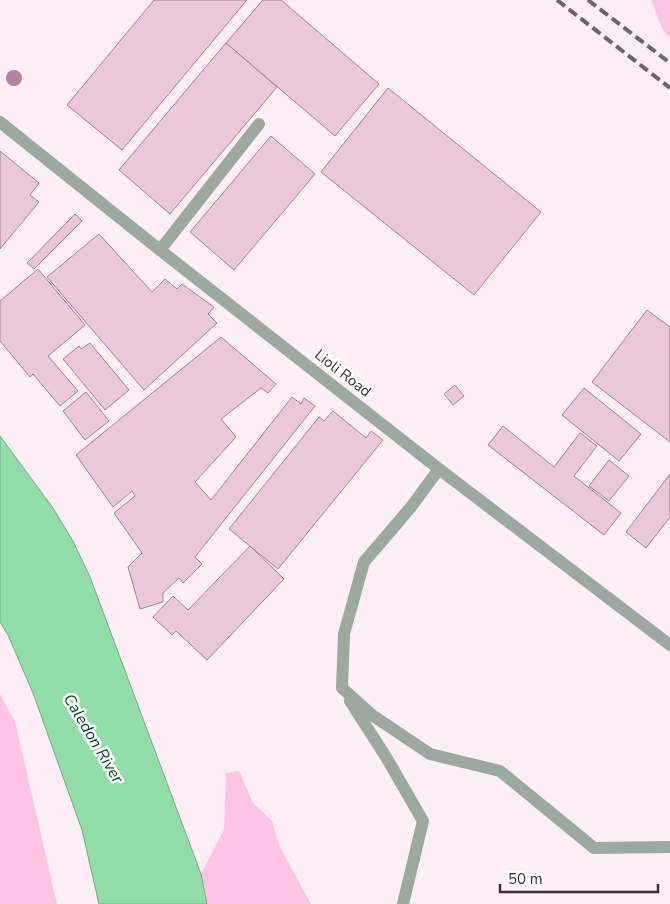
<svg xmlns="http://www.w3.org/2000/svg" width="670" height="904" viewBox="0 0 670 904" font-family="'Nunito Sans',sans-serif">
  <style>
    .green { fill: #fdc4e4 }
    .water { fill: #92deaa; stroke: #78aa88 }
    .building { fill: #ebc7db; stroke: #a38194 }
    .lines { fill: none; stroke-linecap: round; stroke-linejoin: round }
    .service { stroke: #9ba99f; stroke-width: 12 }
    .minor { stroke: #9ba99f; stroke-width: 12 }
    .rail { stroke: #71626a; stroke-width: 4; stroke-dasharray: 10 5; stroke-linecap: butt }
    .tree { fill: #b680a3 }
    .labels { text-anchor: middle; stroke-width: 5; stroke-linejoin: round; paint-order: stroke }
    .street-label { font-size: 15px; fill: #3d2f37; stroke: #fff }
    .water-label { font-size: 16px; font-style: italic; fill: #003e1e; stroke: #fff }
  </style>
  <rect width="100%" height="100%" fill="#feeff7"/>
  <!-- green -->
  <g class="green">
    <path d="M651,0h19v38c-11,-9 -13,-25 -19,-38z"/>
    <path d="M0,694l15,27 42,183h-57z"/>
    <path d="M239,771l14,32 19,18 8,26 31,57h-104l-6,-30 23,-44 2,-57z"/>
  </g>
  <!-- water -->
  <path class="water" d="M0,436l53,72 20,33 17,36 111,297 6,30h-108l-17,-74 -49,-137 -25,-58 -8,-13z"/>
  <!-- building -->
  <g class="building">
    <path d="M154,0h93l-125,150 -55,-45z"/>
    <path d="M263,0h18l98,84 -44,52 -109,-93z"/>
    <path d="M226,43l51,44 -107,127 -51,-44z"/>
    <path d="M388,88l153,124 -67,83 -153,-123z"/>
    <path d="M271,136l44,38 -81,96 -44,-38z"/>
    <path d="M0,151l39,32 -9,12 9,7 -39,47z"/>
    <path d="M75,214l7,7 -48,48 -7,-6z"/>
    <path d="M99,234l53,58 13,-13 12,10 5,-5 32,23 -6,7 9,9 -73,67 -97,-113z"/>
    <path d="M38,269l47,56 -37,31 30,35 -18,15 -27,-32 -3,3 -30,-36v-40z"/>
    <path d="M647,310l23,17v115l-78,-60z"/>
    <path d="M221,337l55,47 -8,9 -7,-5 -40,31 15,18 -41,45 16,18 81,-103 9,7 3,-6 11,8 -120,151 7,7 -19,19 -4,-5 -16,15v9l-23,7 -12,-42 14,-14 -28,-40 21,-17 -3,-5 -19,16 -37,-52z"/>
    <path d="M90,343l39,47 -24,20 -42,-51 16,-13 2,3z"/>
    <path d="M455,385l9,11 -11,9 -9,-11z"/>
    <path d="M584,388l57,46 -22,27 -57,-46z"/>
    <path d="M86,392l23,29 -24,19 -22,-29z"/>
    <path d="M333,411l33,27 5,-7 12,9 -105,129 -49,-40 90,-112 5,4z"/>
    <path d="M503,426l51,41 26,-34 17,13 -23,30 47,37 -17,22 -116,-90z"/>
    <path d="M609,460l20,16 -20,25 -20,-15z"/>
    <path d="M670,474v43l-24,31 -20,-16z"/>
    <path d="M250,546l34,33 -77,81 -31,-29 -4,4 -19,-18 20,-21 15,14z"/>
  </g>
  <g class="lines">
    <!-- service -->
    <g class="service">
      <path d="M160,250l99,-126"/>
      <path d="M439,469l-28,38 -47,55 -20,72 -2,54 30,27 58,39 70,17 94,77 76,-1"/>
      <path d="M350,701l36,56 37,64 -20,83"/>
    </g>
    <!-- minor -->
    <path class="minor" d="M0,122l160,128 279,219 231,176"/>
    <!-- rail -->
    <g class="rail">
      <path d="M557,0l113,88"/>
      <path d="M588,0l82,63"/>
    </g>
  </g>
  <!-- trees -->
  <circle class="tree" cx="14" cy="78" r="8"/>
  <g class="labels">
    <!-- street labels -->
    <g class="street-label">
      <text transform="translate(343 373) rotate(38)" y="5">Lioli Road</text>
    </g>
    <!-- water labels -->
    <g class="water-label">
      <text transform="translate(94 738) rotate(59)" y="6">Caledon River</text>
    </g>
  </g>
  <!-- scale -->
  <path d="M500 884v8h158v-8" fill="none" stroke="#3d2f37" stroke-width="2.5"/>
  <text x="508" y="884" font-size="15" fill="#3d2f37" stroke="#ffffff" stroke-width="4" paint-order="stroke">50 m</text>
</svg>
